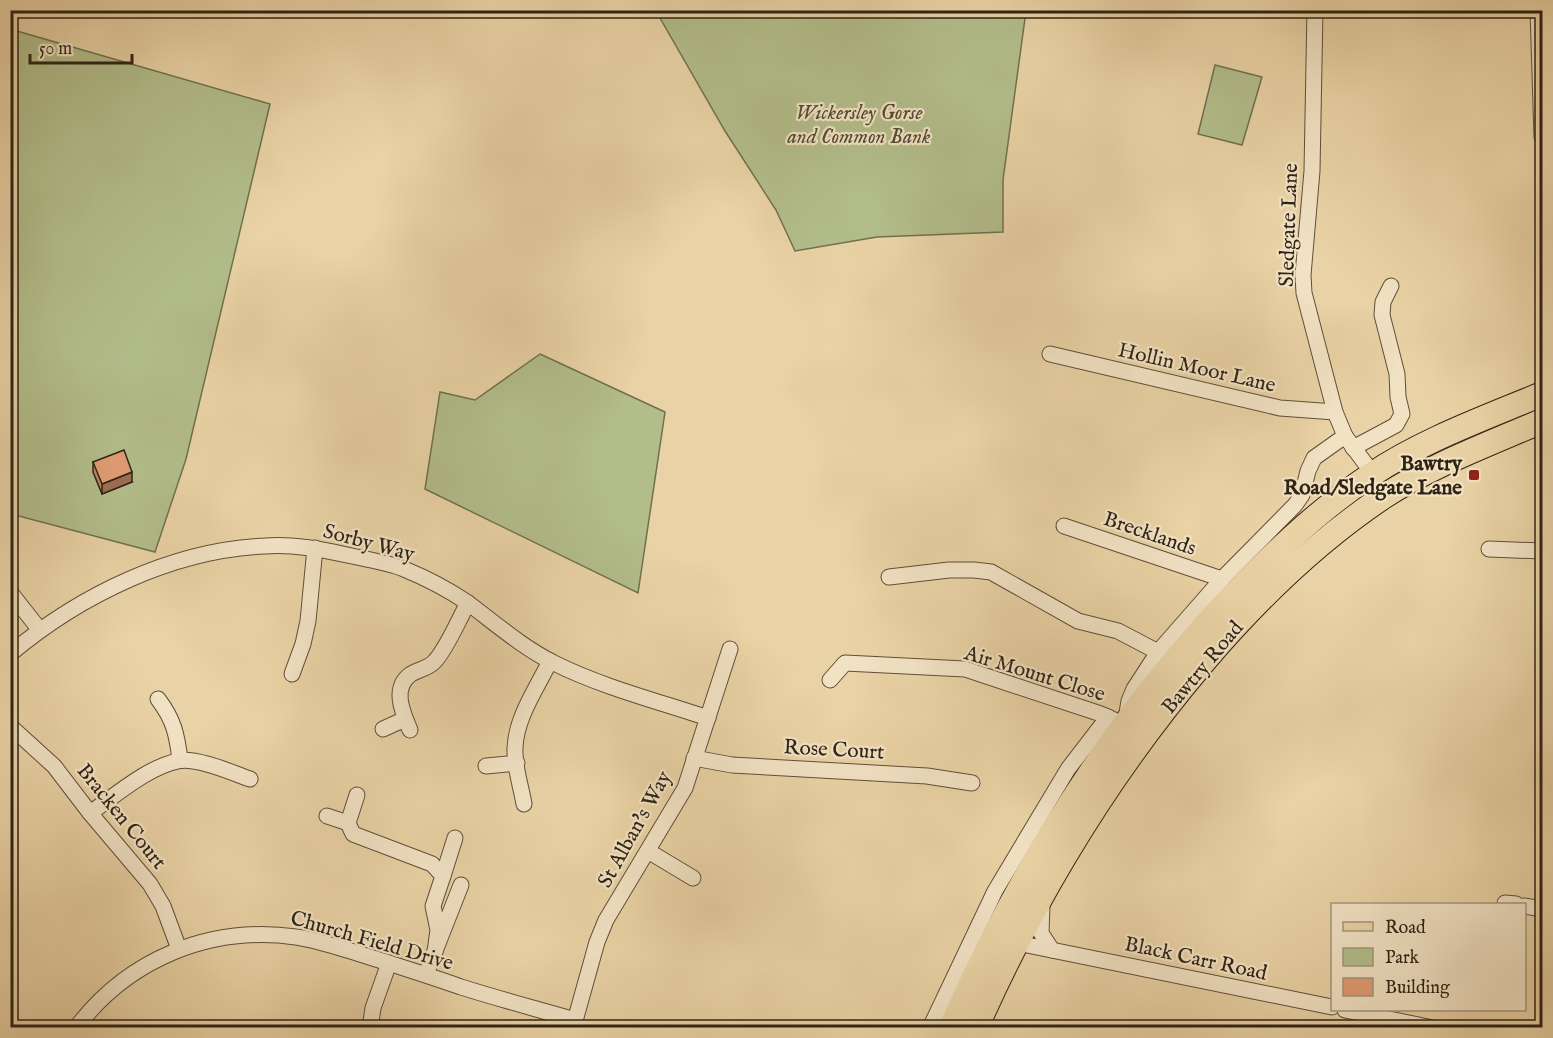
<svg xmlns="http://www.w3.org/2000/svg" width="1553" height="1038" viewBox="0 0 1553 1038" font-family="'IM FELL English',serif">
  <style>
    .green { fill: #b2bd8a; stroke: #707050; stroke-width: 1.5 }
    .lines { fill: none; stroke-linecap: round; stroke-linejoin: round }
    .street-casing { stroke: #5e4f39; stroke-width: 17 }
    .primary-casing { stroke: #2f2315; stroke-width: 26 }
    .street { stroke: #f1e2c4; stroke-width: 15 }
    .primary { stroke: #e9d2a5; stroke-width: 24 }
    .wall { fill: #c18664; stroke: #2f2315; stroke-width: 1.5 }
    .shaded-wall { fill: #9d6d51; stroke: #2f2315; stroke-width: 1.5 }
    .building { fill: #e09c74; stroke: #2f2315; stroke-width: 1.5 }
    .poi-dot { fill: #8f2418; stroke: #f1e2c4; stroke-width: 2 }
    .labels { text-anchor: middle; stroke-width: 4.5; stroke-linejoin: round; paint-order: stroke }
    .park-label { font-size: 21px; font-style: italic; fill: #504a32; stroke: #f1e2c4 }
    .street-label { font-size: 21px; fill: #2f2315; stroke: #f1e2c4 }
    .poi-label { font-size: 21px; font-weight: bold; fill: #2f2315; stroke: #f1e2c4; text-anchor: end }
  </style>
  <rect width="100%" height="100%" fill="#e9d2a5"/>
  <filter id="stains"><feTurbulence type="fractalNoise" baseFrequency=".00333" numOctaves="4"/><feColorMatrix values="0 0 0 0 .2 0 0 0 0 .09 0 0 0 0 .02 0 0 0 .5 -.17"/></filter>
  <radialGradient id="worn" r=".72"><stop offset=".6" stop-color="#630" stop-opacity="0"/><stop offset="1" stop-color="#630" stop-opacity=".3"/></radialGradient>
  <!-- green -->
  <g class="green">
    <path d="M656,11h370l-23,169v52l-126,5 -82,14 -19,-41 -51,-79z"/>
    <path d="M10,29l260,75 -84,355 -31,93 -144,-38z"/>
    <path d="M1215,65l47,12 -20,68 -44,-11z"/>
    <path d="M540,354l125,58 -27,181 -213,-104 15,-97 35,8z"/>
  </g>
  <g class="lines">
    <defs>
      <g id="street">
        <path d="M1315,10l-3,161 -9,104 1,18 31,119 10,24"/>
        <path d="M1538,10l4,127"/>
        <path d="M1050,354l230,54 55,4"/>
        <path d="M1353,448l43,-23 6,-11 -4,-17 -1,-23 -15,-59 1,-13 8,-16"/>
        <path d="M1064,526l158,53"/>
        <path d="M1489,549l53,2"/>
        <path d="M889,577l60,-7h25l17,2 87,49 40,10 40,21"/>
        <path d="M10,592l29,37"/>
        <path d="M10,654c70,-59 163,-104 255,-108 28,-2 55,3 82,9 18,4 39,7 57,14 22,9 45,21 64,34 28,21 54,44 86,60 48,24 103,38 154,55"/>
        <path d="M292,674l11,-30 5,-23 7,-73"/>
        <path d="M830,680l15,-17 120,6 136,45 24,11 4,-24 5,-12 24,-37 64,-73 73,-74 7,-10 6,-24 6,-13 31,-22 28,38"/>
        <path d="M158,699c16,21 19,36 22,61"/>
        <path d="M10,726l44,40 36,47 60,71 13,22 16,43"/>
        <path d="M383,729l22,-10"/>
        <path d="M410,730c-7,-17 -19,-42 1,-56 8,-5 17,-5 24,-13 12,-13 24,-42 33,-58"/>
        <path d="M694,758l38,7 195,11 45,7"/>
        <path d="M486,766l31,-3"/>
        <path d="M357,795l-9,28 5,11 79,30 11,12 -10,30 5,24 -3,22"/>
        <path d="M524,804c-3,-18 -10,-38 -9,-56 1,-31 22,-60 35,-87"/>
        <path d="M90,813c26,-18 58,-46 88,-52 18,-4 55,12 72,18"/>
        <path d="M327,816l21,7"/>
        <path d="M648,851l45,27"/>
        <path d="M443,876l12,-38"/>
        <path d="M1505,903l11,1"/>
        <path d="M1042,905l-1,28 11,17"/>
        <path d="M1524,906l18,3"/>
        <path d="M1010,939l17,6 305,62"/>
        <path d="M426,974l35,-89"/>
        <path d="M1345,1010l88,18"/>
        <path d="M76,1028c52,-69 134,-103 220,-91 21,3 41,10 61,16 35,11 70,22 104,34 38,12 76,22 114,33"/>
        <path d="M370,1028l3,-20 16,-45"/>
        <path d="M573,1028l24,-86 9,-22 79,-132 45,-139"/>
        <path d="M930,1028l65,-137 73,-122 40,-52"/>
      </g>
      <g id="primary">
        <path d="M951,1028c68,-156 155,-296 271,-421 46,-48 93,-95 149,-132 52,-35 114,-57 171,-81"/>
        <path d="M976,1028c58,-131 132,-253 224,-362 54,-64 113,-122 183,-169 49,-32 106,-53 159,-76"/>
      </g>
    </defs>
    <!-- street casing -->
    <use href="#street" class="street-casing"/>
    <!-- primary casing -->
    <use href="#primary" class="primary-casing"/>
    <!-- street -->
    <use href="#street" class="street"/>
    <!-- primary -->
    <use href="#primary" class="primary"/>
  </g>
  <!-- wall -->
  <path class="wall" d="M93,462l39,20 -30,12 -9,-22z"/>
  <!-- shaded-wall -->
  <path class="shaded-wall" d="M132,472v10l-30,12v-10z"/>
  <!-- building -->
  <path class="building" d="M124,450l8,22 -30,12 -9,-22z"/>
  <!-- markers -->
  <rect class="poi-dot" x="1468" y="469" width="12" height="12" rx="3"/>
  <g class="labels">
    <!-- park labels -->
    <g class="park-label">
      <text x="859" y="119">Wickersley Gorse<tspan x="859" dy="24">and Common Bank</tspan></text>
    </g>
    <!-- street labels -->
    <g class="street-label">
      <text transform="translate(1288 225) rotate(-88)" y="7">Sledgate Lane</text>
      <text transform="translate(1197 367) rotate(13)" y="7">Hollin Moor Lane</text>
      <text transform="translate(1150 533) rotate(19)" y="7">Brecklands</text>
      <text transform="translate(369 542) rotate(15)" y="7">Sorby Way</text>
      <text transform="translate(1202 667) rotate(-50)" y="7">Bawtry Road</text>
      <text transform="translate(1035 673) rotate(17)" y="7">Air Mount Close</text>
      <text transform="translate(834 749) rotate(3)" y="7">Rose Court</text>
      <text transform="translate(122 816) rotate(51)" y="7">Bracken Court</text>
      <text transform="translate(634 829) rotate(-61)" y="7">St Alban's Way</text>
      <text transform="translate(372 940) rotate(16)" y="7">Church Field Drive</text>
      <text transform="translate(1196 958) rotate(12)" y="7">Black Carr Road</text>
    </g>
    <!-- poi labels -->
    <g class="poi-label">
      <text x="1462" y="470">Bawtry<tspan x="1462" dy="24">Road/Sledgate Lane</tspan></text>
    </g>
  </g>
  <!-- margin -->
  <rect width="1553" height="1038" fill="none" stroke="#e9d2a5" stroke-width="36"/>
  <rect x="12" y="12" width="1529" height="1014" fill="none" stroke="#2f2315" stroke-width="3"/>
  <rect x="18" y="18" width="1517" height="1002" fill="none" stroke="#2f2315" stroke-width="1.5"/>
  <!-- legend -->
  <rect x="1331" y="903" width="195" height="108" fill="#f1e2c4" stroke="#a3967e" stroke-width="1.5"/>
  <rect x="1343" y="922" width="30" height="9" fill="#e9d2a5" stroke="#a3967e" stroke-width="1.5"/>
  <text x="1385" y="933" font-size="18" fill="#2f2315">Road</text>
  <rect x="1343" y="948" width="30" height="18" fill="#b2bd8a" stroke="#a3967e" stroke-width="1.5"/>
  <text x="1385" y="963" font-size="18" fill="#2f2315">Park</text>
  <rect x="1343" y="978" width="30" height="18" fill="#e09c74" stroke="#a3967e" stroke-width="1.5"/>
  <text x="1385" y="993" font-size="18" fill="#2f2315">Building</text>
  <!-- scale -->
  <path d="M30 54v9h102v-9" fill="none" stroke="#2f2315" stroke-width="3"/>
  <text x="39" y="54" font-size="18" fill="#2f2315" stroke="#f1e2c4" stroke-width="4.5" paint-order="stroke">50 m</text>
  <rect width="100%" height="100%" filter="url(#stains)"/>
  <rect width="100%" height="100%" fill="url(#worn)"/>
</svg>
